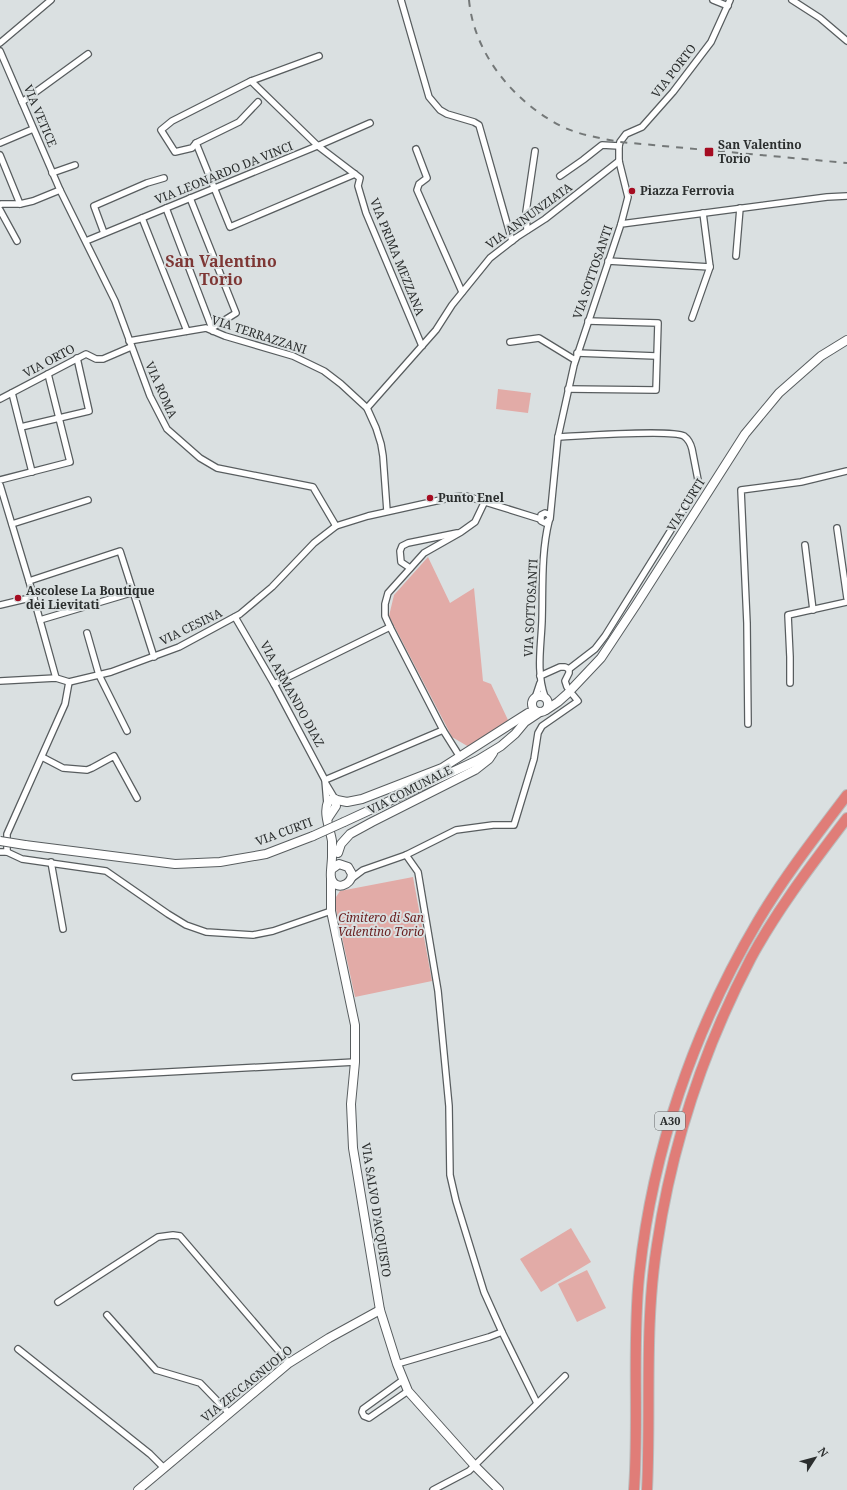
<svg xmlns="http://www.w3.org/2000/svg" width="847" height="1490" viewBox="0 0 847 1490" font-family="'Noto Serif',serif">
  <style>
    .green { fill: #e2aba7 }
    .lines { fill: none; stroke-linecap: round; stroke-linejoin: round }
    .street-casing { stroke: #585d5f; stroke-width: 8 }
    .secondary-casing { stroke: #585d5f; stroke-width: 10 }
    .highway-casing { stroke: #bbbcbc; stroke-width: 12 }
    .street { stroke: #fff; stroke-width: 5.5 }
    .secondary { stroke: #fff; stroke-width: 8 }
    .highway { stroke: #e07d78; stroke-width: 10 }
    .rail { stroke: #747878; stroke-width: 2; stroke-dasharray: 7 7; stroke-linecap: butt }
    .secondary-bridge-casing { stroke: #585d5f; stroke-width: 10; stroke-linecap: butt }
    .secondary-bridge { stroke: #fff; stroke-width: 8 }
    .poi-dot { fill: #a50c21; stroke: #dae0e1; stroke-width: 1.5 }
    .labels { text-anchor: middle; stroke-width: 4; stroke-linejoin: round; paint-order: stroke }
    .shield { fill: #dae0e1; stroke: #606364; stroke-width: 1 }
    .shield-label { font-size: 11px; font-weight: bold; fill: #2b2e2e }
    .street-label { font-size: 12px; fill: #2b2e2e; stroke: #dae0e1 }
    .poi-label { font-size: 12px; font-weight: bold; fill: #2b2e2e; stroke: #dae0e1; text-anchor: start }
    .park-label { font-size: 12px; font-style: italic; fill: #6b2122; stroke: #dae0e1 }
    .district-label { font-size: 16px; font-weight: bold; fill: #7e3735; stroke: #dae0e1 }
  </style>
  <rect width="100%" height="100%" fill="#dae0e1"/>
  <!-- green -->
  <g class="green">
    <path d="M498,389l33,4 -3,20 -32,-4z"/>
    <path d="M428,557l22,46 24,-15 9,93 8,3 17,36 -39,27 -17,-10 -63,-121 5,-21z"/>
    <path d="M413,877l19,104 -77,16 -21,-97 6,-9z"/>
    <path d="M571,1228l20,34 -50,30 -21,-33z"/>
    <path d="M587,1270l19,38 -29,14 -19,-38z"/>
  </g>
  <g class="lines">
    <defs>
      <g id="street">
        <path d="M401,0l28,97 11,13 7,4 27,8 5,3 33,116"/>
        <path d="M713,0l15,6"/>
        <path d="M792,0l28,18 27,23"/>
        <path d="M0,43l51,-43"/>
        <path d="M0,51l60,139 55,111 35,95 17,33 33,29 17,10 96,19 23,39"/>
        <path d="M319,56l-68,25 67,65 42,32 -2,8 8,27 56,133"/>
        <path d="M251,81l-79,40 -11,9 14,22 17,-4 4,-5 43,-21 19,-20"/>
        <path d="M22,102l66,-48"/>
        <path d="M0,143l33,-14"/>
        <path d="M196,143l34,84 125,-53"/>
        <path d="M416,149l11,29 -8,6 -2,6 45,102"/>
        <path d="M0,155l20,49"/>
        <path d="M52,173l23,-8"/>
        <path d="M560,176l23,-16 19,-15 17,1"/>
        <path d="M190,198l46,115 -24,15"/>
        <path d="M0,205l1,-1h19l13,-3 27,-11"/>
        <path d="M166,208l47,123"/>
        <path d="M0,210l17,31"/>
        <path d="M142,218l45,113"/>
        <path d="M621,224l7,-27 -9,-36v-15l1,-4 6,-8 16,-7 31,-35 38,-50 19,-42"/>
        <path d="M527,230l-1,-18 9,-61"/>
        <path d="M104,233l-10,-27 53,-23 17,-5"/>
        <path d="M86,241l236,-97 48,-21"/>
        <path d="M736,256l4,-48"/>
        <path d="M608,261l102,6"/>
        <path d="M692,318l18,-51 -7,-54"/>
        <path d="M129,341l77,-13 19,8 68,20 31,15 17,13 26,24 9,20 5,16 2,12 4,55"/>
        <path d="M510,342l29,-4 36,22"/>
        <path d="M577,353l79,3"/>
        <path d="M568,389l88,1 2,-67 -70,-2"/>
        <path d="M12,393l20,79"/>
        <path d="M0,399l86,-45 10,5h7l28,-12"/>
        <path d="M367,408l69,-78 16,-25 38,-47 27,-21 28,-18 74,-58"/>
        <path d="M21,427l68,-16 -12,-53"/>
        <path d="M558,437c20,-1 114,-8 126,-1 4,3 7,9 8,13l7,36 -94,151 -10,13 -26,20"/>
        <path d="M0,480l70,-18 -22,-88"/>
        <path d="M0,485l29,96 27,97"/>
        <path d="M550,517l-2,-3 -3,-1 -4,2v6l4,2 5,-4 8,-82 16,-72 47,-141 206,-27 20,-1"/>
        <path d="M12,524l76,-24"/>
        <path d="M837,528l10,70"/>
        <path d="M805,545l8,65"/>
        <path d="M410,568l-9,-6 -1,-11 2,-5 6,-3 49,-10"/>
        <path d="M29,581l91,-30 34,106"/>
        <path d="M0,605l34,-8"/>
        <path d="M235,617l39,67 51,96 2,24"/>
        <path d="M40,620l94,-28"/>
        <path d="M87,633l12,42 28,56"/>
        <path d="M540,676l20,-9h5l4,2v4l-4,8 2,6"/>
        <path d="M0,681l56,-3 13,4 42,-10 68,-25 61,-33 32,-27 42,-44 22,-17 32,-10 86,-19 12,-1 74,23"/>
        <path d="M790,683v-26l-2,-42 59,-13"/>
        <path d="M274,684l116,-57"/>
        <path d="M545,697c-9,-25 -4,-50 -3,-76 1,-33 -1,-68 7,-100"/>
        <path d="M535,698l5,-15"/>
        <path d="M748,724l-1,-101 -6,-133 60,-8 46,-11"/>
        <path d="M42,757l21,11 24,2 5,-2 22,-12 23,42"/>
        <path d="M460,757l-17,-27 -53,-103 -5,-11v-12l3,-11 36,-40 37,-21 14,-10 10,-21"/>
        <path d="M325,780l118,-50"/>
        <path d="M326,784l9,15"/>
        <path d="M0,852h7l15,7 84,12 62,43 18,11 20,7 47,3 20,-4 58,-20"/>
        <path d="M7,852v-18l58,-130 4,-22"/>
        <path d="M406,855l12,17 20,119 11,115 1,69 6,26 28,91 18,40 35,71"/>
        <path d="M51,862l12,67"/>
        <path d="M351,879l12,-9 43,-15 50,-25 37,-5h21l20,-66 4,-26 4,-7 36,-25 -5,-6"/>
        <path d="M75,1077l280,-15"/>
        <path d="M58,1302l100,-65 15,-2 7,1 109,127"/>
        <path d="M107,1315l49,55 44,13 29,30"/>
        <path d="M18,1349l132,105 14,14"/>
        <path d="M397,1364l92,-27 13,-5"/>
        <path d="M403,1380l-40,29 -1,3 2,4 5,2 39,-27"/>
        <path d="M433,1490l36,-19 96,-95"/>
      </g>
      <g id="secondary">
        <circle cx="540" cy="704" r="8"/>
        <path d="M546,710l12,-8 9,-8 34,-36 35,-53 109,-171 34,-41 42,-37 26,-16"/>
        <path d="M328,818l8,-12 -1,-7"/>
        <path d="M344,822l134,-62 23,-14 14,-12 10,-12 15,-10"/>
        <path d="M25,845l150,19 45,-2 46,-8 47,-18"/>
        <path d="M338,853l3,-9 9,-10 22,-12 103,-52 14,-11 4,-6"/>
        <path d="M332,869l7,-5 9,3 4,7c-1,12 -17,17 -21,4 -1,-3 1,-16 1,-21 0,-5 0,-11 0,-16 -2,-12 -9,-28 -4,-39l4,-3 15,3 15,-3 80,-31 86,-55"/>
        <path d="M331,878v33l24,114v37l-4,42 2,44 27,162 17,54 11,27 67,75 24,24"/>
        <path d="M138,1490l151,-127 40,-25 51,-28"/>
      </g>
      <g id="highway">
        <path d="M634,1490c5,-71 -2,-142 5,-213 13,-126 55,-248 119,-356 26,-44 58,-85 89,-126"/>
        <path d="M647,1490c4,-82 -3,-164 10,-245 15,-101 47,-197 94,-287 27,-50 62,-95 96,-140"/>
      </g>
    </defs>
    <!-- street casing -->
    <use href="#street" class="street-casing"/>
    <!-- secondary casing -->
    <use href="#secondary" class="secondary-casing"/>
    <!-- highway casing -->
    <use href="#highway" class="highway-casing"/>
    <!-- street -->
    <use href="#street" class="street"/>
    <!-- secondary -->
    <use href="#secondary" class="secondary"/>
    <!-- highway -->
    <use href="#highway" class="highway"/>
    <!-- rail -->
    <path class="rail" d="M469,0c5,54 45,102 92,126 18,9 39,12 59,16l227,21"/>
    <defs>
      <g id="secondary-bridge">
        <path d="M313,836l31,-14"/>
        <path d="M0,841l25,4"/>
      </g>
    </defs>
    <!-- secondary-bridge casing -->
    <use href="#secondary-bridge" class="secondary-bridge-casing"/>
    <!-- secondary-bridge -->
    <use href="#secondary-bridge" class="secondary-bridge"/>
  </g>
  <!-- markers -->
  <g class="poi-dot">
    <rect x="704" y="147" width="10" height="10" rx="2"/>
    <circle cx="632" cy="191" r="4"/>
    <circle cx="430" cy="498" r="4"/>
    <circle cx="18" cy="598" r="4"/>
  </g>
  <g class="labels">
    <!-- shield labels -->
    <rect class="shield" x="655" y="1112" width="30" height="18" rx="3"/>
    <g class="shield-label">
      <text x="670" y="1125">A30</text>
    </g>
    <!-- street labels -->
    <g class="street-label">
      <text transform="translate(674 71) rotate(-52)" y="4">VIA PORTO</text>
      <text transform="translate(40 116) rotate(67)" y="4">VIA VETICE</text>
      <text transform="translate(224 173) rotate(-22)" y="4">VIA LEONARDO DA VINCI</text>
      <text transform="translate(529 216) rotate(-36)" y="4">VIA ANNUNZIATA</text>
      <text transform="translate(397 257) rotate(68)" y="4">VIA PRIMA MEZZANA</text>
      <text transform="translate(593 272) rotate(-71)" y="4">VIA SOTTOSANTI</text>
      <text transform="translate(259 335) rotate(18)" y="4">VIA TERRAZZANI</text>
      <text transform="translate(49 361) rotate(-28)" y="4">VIA ORTO</text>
      <text transform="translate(161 390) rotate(66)" y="4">VIA ROMA</text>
      <text transform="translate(686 505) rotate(-58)" y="4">VIA CURTI</text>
      <text transform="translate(531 608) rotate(-87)" y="4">VIA SOTTOSANTI</text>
      <text transform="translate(191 627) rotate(-26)" y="4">VIA CESINA</text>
      <text transform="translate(292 694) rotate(61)" y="4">VIA ARMANDO DIAZ</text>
      <text transform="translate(410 790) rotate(-27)" y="4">VIA COMUNALE</text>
      <text transform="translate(284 832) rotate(-20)" y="4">VIA CURTI</text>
      <text transform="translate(376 1210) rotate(81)" y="4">VIA SALVO D'ACQUISTO</text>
      <text transform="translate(247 1384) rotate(-39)" y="4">VIA ZECCAGNUOLO</text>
    </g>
    <!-- poi labels -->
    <g class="poi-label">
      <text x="718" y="149">San Valentino<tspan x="718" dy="14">Torio</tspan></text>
      <text x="640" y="195">Piazza Ferrovia</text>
      <text x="438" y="502">Punto Enel</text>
      <text x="26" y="595">Ascolese La Boutique<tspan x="26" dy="14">dei Lievitati</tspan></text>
    </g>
    <!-- park labels -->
    <g class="park-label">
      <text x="381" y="922">Cimitero di San<tspan x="381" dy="14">Valentino Torio</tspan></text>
    </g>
    <!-- district labels -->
    <g class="district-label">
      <text x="221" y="267">San Valentino<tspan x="221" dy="18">Torio</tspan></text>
    </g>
  </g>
  <!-- north arrow -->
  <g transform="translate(815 1458) rotate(54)" stroke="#dae0e1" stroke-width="3" paint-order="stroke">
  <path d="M0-3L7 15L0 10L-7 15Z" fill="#2b2e2e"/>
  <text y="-6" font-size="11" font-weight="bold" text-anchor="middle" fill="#2b2e2e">N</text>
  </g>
</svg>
